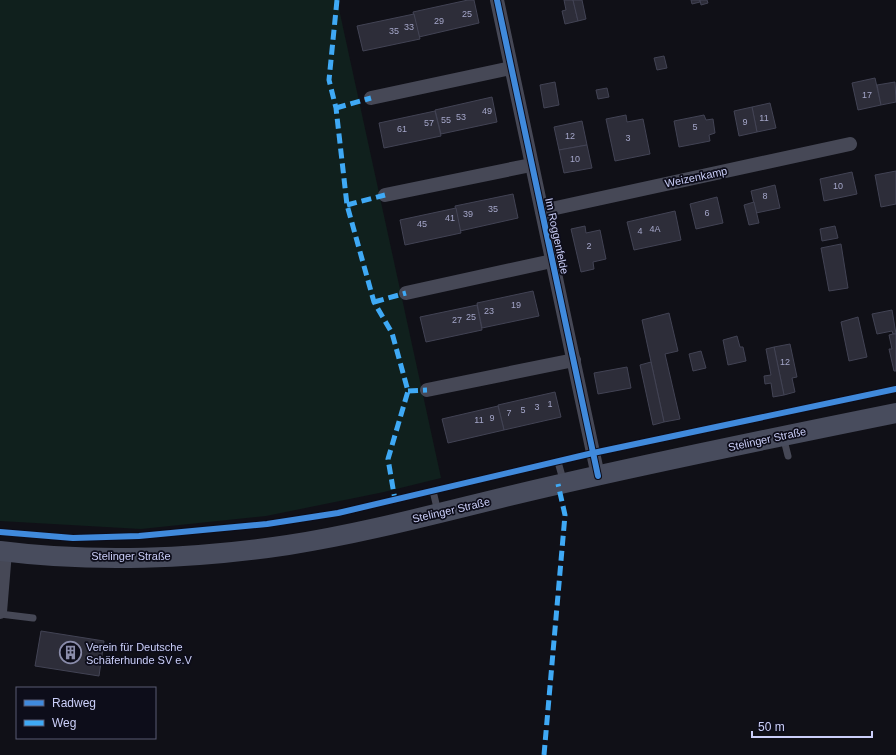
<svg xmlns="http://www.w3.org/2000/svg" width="896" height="755" viewBox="0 0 896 755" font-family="Helvetica,sans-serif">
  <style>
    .green { fill: #10201d }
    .building { fill: #2d2d39; stroke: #424354 }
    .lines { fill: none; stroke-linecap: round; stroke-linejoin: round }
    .service { stroke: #464856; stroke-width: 7 }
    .minor { stroke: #464856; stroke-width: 14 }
    .secondary { stroke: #484c5d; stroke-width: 20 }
    .quiet { stroke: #3fa9f5; stroke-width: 5; stroke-dasharray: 10 5; stroke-linecap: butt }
    .cycleway-casing { stroke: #0d0d1a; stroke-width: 8 }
    .cycleway { stroke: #408adc; stroke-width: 6 }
    .labels { text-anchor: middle; stroke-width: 3.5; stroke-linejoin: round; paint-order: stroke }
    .number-label { font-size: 9px; fill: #a4a6c9 }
    .street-label { font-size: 11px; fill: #cbcff9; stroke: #0d0d1a }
    .poi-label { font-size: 11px; fill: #cbcff9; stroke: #0d0d1a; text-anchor: start }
  </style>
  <rect width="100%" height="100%" fill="#101017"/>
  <!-- green -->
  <path class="green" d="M0,0h337l104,478 -57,14 -118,24 -125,13 -141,-8z"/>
  <!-- building -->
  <g class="building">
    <path d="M468,0h6l5,23 -60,14 -6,-25z"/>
    <path d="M564,0h9l5,21 -13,3 -3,-13 4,-1z"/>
    <path d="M573,0h9l4,19 -8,2z"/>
    <path d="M691,0h9v2l-8,2z"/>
    <path d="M700,0h7l1,3 -7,2z"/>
    <path d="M414,14l6,25 -57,12 -6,-25z"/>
    <path d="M664,56l3,12 -10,2 -3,-12z"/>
    <path d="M875,78l6,27 -23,5 -6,-27z"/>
    <path d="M555,82l4,23 -15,3 -4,-23z"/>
    <path d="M895,82l1,20 -15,3 -4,-20z"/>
    <path d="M607,88l2,9 -11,2 -2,-9z"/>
    <path d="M492,97l5,25 -56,12 -6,-24z"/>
    <path d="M770,103l6,25 -19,4 -5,-25z"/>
    <path d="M752,107l5,25 -18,4 -5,-25z"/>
    <path d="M435,111l6,25 -57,12 -5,-25z"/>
    <path d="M626,115l1,7 16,-3 7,35 -35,7 -9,-42z"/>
    <path d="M704,115l2,5 7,-1 2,14 -6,2 1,6 -31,6 -5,-26z"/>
    <path d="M582,121l5,24 -28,5 -5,-23z"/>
    <path d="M587,145l5,23 -28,5 -5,-23z"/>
    <path d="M896,171v33l-15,3 -6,-32z"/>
    <path d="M852,172l5,22 -33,7 -4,-22z"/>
    <path d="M775,185l5,23 -24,5 -5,-22z"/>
    <path d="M513,194l5,24 -58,13 -5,-25z"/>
    <path d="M717,197l6,26 -27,6 -6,-25z"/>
    <path d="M754,202l5,21 -10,2 -5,-20z"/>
    <path d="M456,208l5,25 -56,12 -5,-25z"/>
    <path d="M675,211l6,29 -47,10 -7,-28z"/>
    <path d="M585,226l1,7 14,-3 6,29 -13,3 1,7 -13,3 -10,-43z"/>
    <path d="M835,226l3,12 -16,3 -2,-12z"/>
    <path d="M841,244l7,44 -19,3 -8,-43z"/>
    <path d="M533,291l6,25 -57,12 -5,-25z"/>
    <path d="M477,305l5,25 -56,12 -6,-25z"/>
    <path d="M892,310l4,24h-3l-1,-3 -15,3 -5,-20z"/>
    <path d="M669,313l9,38 -13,3 15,65 -16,3 -22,-102z"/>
    <path d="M858,317l9,40 -18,4 -8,-39z"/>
    <path d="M893,334h3v37h-2l-5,-22h3l-3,-14z"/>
    <path d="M737,336l3,11h3l3,14 -18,4 -5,-25z"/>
    <path d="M790,344l7,33 -5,1 3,14 -11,3 -10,-48z"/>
    <path d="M774,347l10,48 -11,2 -2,-14 -6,1 -1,-8 7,-1 -5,-26z"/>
    <path d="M701,351l5,17 -13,3 -4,-17z"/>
    <path d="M651,362l13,60 -11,3 -13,-60z"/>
    <path d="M627,367l4,21 -33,6 -4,-21z"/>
    <path d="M555,392l6,25 -57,13 -6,-25z"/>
    <path d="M498,406l6,24 -56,13 -6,-24z"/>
    <path d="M41,631l63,10 -5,35 -64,-10z"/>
  </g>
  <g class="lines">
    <!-- service -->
    <g class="service">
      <path d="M783,436l5,20"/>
      <path d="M558,462l6,21"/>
      <path d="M433,491l5,21"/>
      <path d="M0,614l33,4"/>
    </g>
    <!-- minor -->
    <g class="minor">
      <path d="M497,0l101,476"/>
      <path d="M371,98l140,-30"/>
      <path d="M385,195l146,-30"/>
      <path d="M542,211l308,-67"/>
      <path d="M406,293l146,-32"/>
      <path d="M427,390l147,-30"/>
      <path d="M0,612l5,-60"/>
    </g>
    <!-- secondary -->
    <path class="secondary" d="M0,551c93,12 195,8 288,-6 90,-14 179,-40 268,-60 113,-26 226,-49 340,-72"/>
    <!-- quiet -->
    <g class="quiet">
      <path d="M337,0l-8,80 7,28 11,97 27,97 18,31 16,58 -20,68 7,41"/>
      <path d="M336,108l35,-10"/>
      <path d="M347,205l38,-10"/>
      <path d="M374,302l32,-9"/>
      <path d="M408,391l19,-1"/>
      <path d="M544,755l21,-240 -7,-31"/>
    </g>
    <defs>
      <g id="cycleway">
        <path d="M497,0l101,476"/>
        <path d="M0,532l73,6 66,-2 128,-12 71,-11 255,-60 303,-64"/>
      </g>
    </defs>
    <!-- cycleway casing -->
    <use href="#cycleway" class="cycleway-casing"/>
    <!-- cycleway -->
    <use href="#cycleway" class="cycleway"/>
  </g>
  <!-- icons -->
  <defs>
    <symbol id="building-ring" viewBox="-11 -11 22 22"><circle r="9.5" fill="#0d0d1a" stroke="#8a8caa" stroke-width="1.5"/><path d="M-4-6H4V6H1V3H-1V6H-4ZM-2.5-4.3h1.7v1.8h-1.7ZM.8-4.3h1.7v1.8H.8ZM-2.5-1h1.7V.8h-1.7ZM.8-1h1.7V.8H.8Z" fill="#8a8caa"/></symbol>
  </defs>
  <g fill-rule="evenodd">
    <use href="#building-ring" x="58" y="640" width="25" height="25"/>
  </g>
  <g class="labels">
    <!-- number labels -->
    <g class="number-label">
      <text x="467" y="17">25</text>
      <text x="439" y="24">29</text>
      <text x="409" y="30">33</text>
      <text x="394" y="34">35</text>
      <text x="867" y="98">17</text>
      <text x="487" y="114">49</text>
      <text x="461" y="120">53</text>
      <text x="764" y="121">11</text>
      <text x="446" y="123">55</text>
      <text x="745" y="125">9</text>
      <text x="429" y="126">57</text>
      <text x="695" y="130">5</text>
      <text x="402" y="132">61</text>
      <text x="570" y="139">12</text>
      <text x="628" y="141">3</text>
      <text x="575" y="162">10</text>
      <text x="838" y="189">10</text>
      <text x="765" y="199">8</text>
      <text x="493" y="212">35</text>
      <text x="707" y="216">6</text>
      <text x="468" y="217">39</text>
      <text x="450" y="221">41</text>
      <text x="422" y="227">45</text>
      <text x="655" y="232">4A</text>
      <text x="640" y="234">4</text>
      <text x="589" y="249">2</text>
      <text x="516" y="308">19</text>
      <text x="489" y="314">23</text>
      <text x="471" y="320">25</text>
      <text x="457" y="323">27</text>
      <text x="785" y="365">12</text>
      <text x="550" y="407">1</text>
      <text x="537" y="410">3</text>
      <text x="523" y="413">5</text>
      <text x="509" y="416">7</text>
      <text x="492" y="421">9</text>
      <text x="479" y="423">11</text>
    </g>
    <!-- street labels -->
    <g class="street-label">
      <text transform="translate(696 177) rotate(-12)" y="4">Weizenkamp</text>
      <text transform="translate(557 236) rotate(78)" y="4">Im Roggenfelde</text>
      <text transform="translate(767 439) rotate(-12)" y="4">Stelinger Straße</text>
      <text transform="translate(451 510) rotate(-13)" y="4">Stelinger Straße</text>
      <text x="131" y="560">Stelinger Straße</text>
    </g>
    <!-- poi labels -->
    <g class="poi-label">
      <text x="86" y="651">Verein für Deutsche<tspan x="86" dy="13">Schäferhunde SV e.V</tspan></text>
    </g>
  </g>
  <!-- legend -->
  <rect x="16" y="687" width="140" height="52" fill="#0d0d1a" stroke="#595b73"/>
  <rect x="24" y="700" width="20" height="6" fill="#408adc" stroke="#595b73"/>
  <text x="52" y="707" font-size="12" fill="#cbcff9">Radweg</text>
  <rect x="24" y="720" width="20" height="6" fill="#3fa9f5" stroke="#595b73"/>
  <text x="52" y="727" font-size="12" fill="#cbcff9">Weg</text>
  <!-- scale -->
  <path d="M752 731v6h120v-6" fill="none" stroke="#cbcff9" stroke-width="2"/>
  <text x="758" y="731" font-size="12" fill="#cbcff9" stroke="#0d0d1a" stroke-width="3" paint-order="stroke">50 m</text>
</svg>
